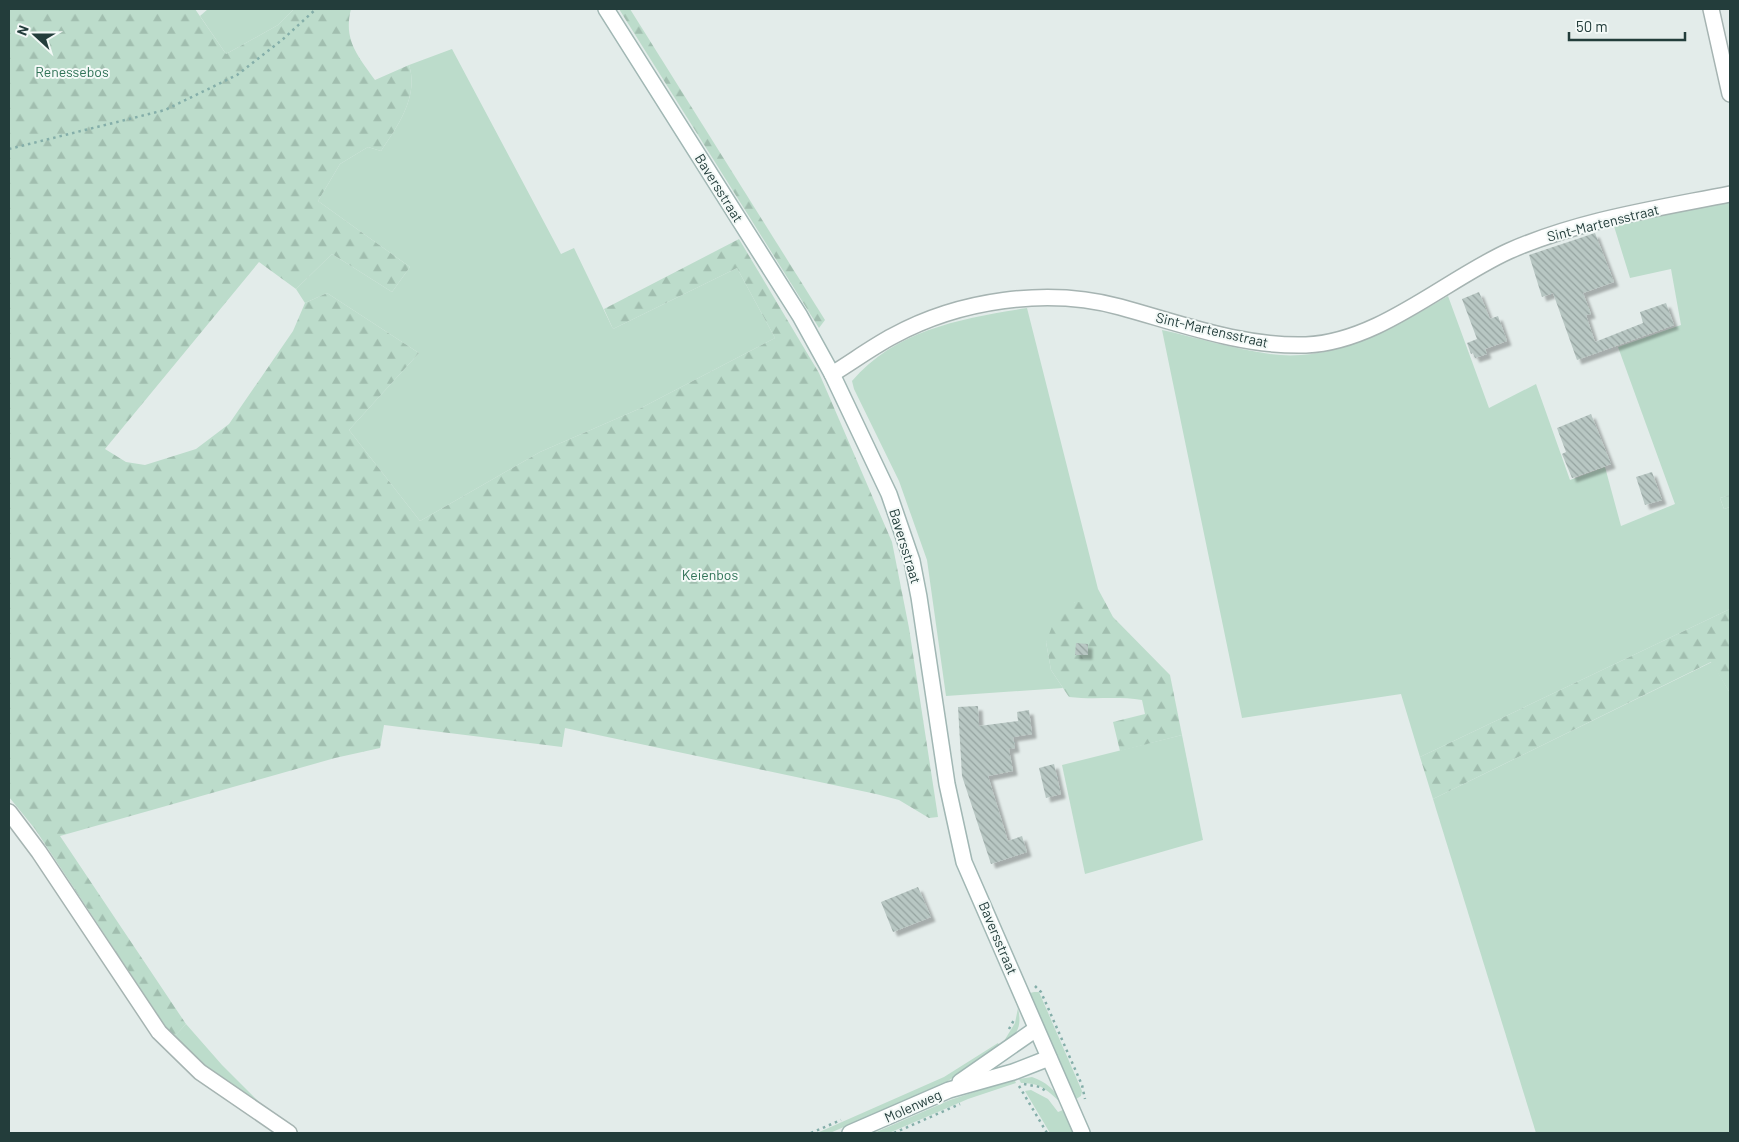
<svg xmlns="http://www.w3.org/2000/svg" width="1739" height="1142" viewBox="0 0 1739 1142" font-family="Barlow,sans-serif">
  <style>
    .green { fill: #bcdccb }
    .forest { fill: url(#forest-firs) }
    .building { fill: url(#building-back-hatch); filter: url(#shadow) }
    .lines { fill: none; stroke-linecap: round; stroke-linejoin: round }
    .minor-casing { stroke: #a6b4b2; stroke-width: 18 }
    .tertiary-casing { stroke: #a6b4b2; stroke-width: 18 }
    .secondary-casing { stroke: #a1b7b4; stroke-width: 18 }
    .path { stroke: #84aea9; stroke-width: 2.5; stroke-dasharray: 2.5 4; stroke-linecap: butt }
    .minor { stroke: #fff; stroke-width: 15 }
    .tertiary { stroke: #fff; stroke-width: 15 }
    .secondary { stroke: #fff; stroke-width: 15 }
    .labels { text-anchor: middle; stroke-width: 4; stroke-linejoin: round; paint-order: stroke }
    .park-label { font-size: 14px; fill: #2f7256; stroke: #f3f9f7 }
    .street-label { font-size: 14px; fill: #233d3b; stroke: #f3f9f7 }
  </style>
  <defs>
    <pattern id="forest-firs" width="22" height="20" patternUnits="userSpaceOnUse" patternTransform="scale(1.25)"><rect width="22" height="20" fill="#bcdccb"/><path d="M5 1l3.5 6h-7zM16 11l3.5 6h-7z" fill="#a1beaf"/></pattern>
    <pattern id="building-back-hatch" width="6" height="6" patternUnits="userSpaceOnUse" patternTransform="scale(1.25)"><rect width="6" height="6" fill="#b8c7c3"/><path d="M-1 5l2 2M0 0l6 6M5-1l2 2" fill="none" stroke="#95a3a0"/></pattern>
    <filter id="shadow"><feDropShadow dx="4.5" dy="4.5" stdDeviation="1" flood-color="#0004"/></filter>
  </defs>
  <rect width="100%" height="100%" fill="#e3ecea"/>
  <!-- green -->
  <g class="green">
    <path d="M208,9h86l-16,16 -52,29 -26,-38z"/>
    <path d="M452,49l109,205 13,-6 39,81 124,-61 38,70 -134,70 -101,44 -120,69 -71,-91 70,-77 -92,-60 -22,10 -9,-14 36,-35 60,38 18,-25 -92,-66 22,-37 28,-17 13,4c17,-25 38,-55 28,-86z"/>
    <path d="M1730,202v293l-10,3 4,11 6,-2v102l-310,148 -19,-63 -159,24 -80,-388c36,8 72,19 108,24 65,9 125,-27 178,-58l41,112 47,-24 34,96 35,-13 16,59 54,-22 -57,-157 63,-22 -10,-56 -41,9 -17,-55z"/>
    <path d="M1027,308l71,281 7,13h-30l-29,40 5,28 12,18 -117,8 -19,-136 -28,-79 -45,-92 -2,-8c44,-52 112,-63 175,-73z"/>
    <path d="M1712,662l18,31v440h-194l-103,-334z"/>
    <path d="M1182,735l21,105 -118,34 -23,-109z"/>
    <path d="M1034,992h5l43,99 -1,5 -5,3 -46,-106z"/>
    <path d="M1018,1008c4,19 0,24 -13,37l-1,-4 11,-18z"/>
    <path d="M186,1024l36,41 51,51 -67,-46 -33,-32z"/>
    <path d="M998,1043l3,5 -58,36 -113,49h-13l127,-56z"/>
    <path d="M1032,1077c14,5 23,12 29,26 -12,-12 -22,-21 -40,-20l-2,-4z"/>
    <path d="M1014,1079l2,4 -48,16 -79,34h-15l76,-33z"/>
    <path d="M1031,1090l17,9 10,13 5,-2 10,23h-23l-25,-42z"/>
  </g>
  <!-- forest -->
  <g class="forest">
    <path d="M9,9h186l31,45 52,-29 16,-16h57c-8,31 7,47 24,71l34,-15c10,31 -11,61 -28,86l-13,-4 -28,17 -22,37 92,66 -18,25 -60,-38 -36,35 -37,-27 -154,187 21,13 19,3 51,-16 33,-25 64,-93 12,-28 22,-10 92,60 -70,77 71,91 120,-69 101,-44 134,-70 -38,-70 -124,61 -9,-20 135,-70 80,134 73,169 17,86 29,189 -9,1 -30,-18 -23,-6 -311,-66 -3,19 -178,-22 -4,23 -45,10 -275,78 126,188 -13,14 -138,-209 -26,-32z"/>
    <path d="M619,9h11l195,311 -6,8z"/>
    <path d="M1730,495v12l-6,2 -4,-11z"/>
    <path d="M1075,602h30l8,15 57,58 12,60 -62,16 -7,-29 32,-8 -3,-14c-25,-4 -48,0 -73,-3l-18,-27 -5,-28 11,-28z"/>
    <path d="M1730,609v84l-19,-31 -278,137 -13,-42z"/>
  </g>
  <!-- building -->
  <g class="building">
    <path d="M1595,233l19,49 -31,11 8,21 -5,1 9,27 48,-19 -3,-11 26,-9 8,22 -97,35 -24,-67 -11,4 -13,-42z"/>
    <path d="M1479,292l11,27 8,-3 9,25 -22,8 2,5 -12,4 -2,-5 -2,1 -4,-11 10,-4 -15,-40z"/>
    <path d="M1591,414l20,50 -39,14 -10,-24 4,-2 -9,-24z"/>
    <path d="M1652,472l10,28 -17,5 -9,-28z"/>
    <path d="M1076,643l12,1v11h-13z"/>
    <path d="M978,706l1,20 39,-5 -1,-9 12,-2 3,24 -19,3 2,11 -6,1 4,22 -25,5 20,65 14,-5 5,16 -36,12 -29,-88 -4,-69z"/>
    <path d="M1054,764l7,30 -15,4 -7,-30z"/>
    <path d="M918,887l13,30 -38,15 -12,-30z"/>
  </g>
  <g class="lines">
    <defs>
      <g id="minor">
        <path d="M1711,9l19,85"/>
        <path d="M9,812l30,40 120,180 41,40 89,61"/>
      </g>
      <path id="tertiary" d="M832,374c20,-12 40,-27 61,-38 66,-36 154,-49 227,-29 62,17 122,40 186,38 73,-3 139,-65 203,-94 70,-31 146,-42 221,-57"/>
      <g id="secondary">
        <path d="M606,9l194,307 32,58 57,120 23,67 7,36 28,187 17,78 118,271"/>
        <path d="M960,1082l76,-53"/>
        <path d="M850,1133l99,-43 64,-18 36,-14"/>
      </g>
    </defs>
    <!-- minor casing -->
    <use href="#minor" class="minor-casing"/>
    <!-- tertiary casing -->
    <use href="#tertiary" class="tertiary-casing"/>
    <!-- secondary casing -->
    <use href="#secondary" class="secondary-casing"/>
    <!-- path -->
    <g class="path">
      <path d="M9,149l156,-39 72,-35 45,-35 34,-31"/>
      <path d="M1035,986l6,6 41,93 3,14"/>
      <path d="M1009,1029l6,-11"/>
      <path d="M1024,1084l16,3 7,5"/>
      <path d="M1019,1086l28,47"/>
      <path d="M811,1133l30,-13"/>
      <path d="M894,1133l66,-29"/>
    </g>
    <!-- minor -->
    <use href="#minor" class="minor"/>
    <!-- tertiary -->
    <use href="#tertiary" class="tertiary"/>
    <!-- secondary -->
    <use href="#secondary" class="secondary"/>
  </g>
  <g class="labels">
    <!-- park labels -->
    <g class="park-label">
      <text x="72" y="77">Renessebos</text>
      <text x="710" y="580">Keienbos</text>
    </g>
    <!-- street labels -->
    <g class="street-label">
      <text transform="translate(719 188) rotate(58)" y="5">Baversstraat</text>
      <text transform="translate(1603 223) rotate(-14)" y="5">Sint-Martensstraat</text>
      <text transform="translate(1212 330) rotate(13)" y="5">Sint-Martensstraat</text>
      <text transform="translate(905 546) rotate(73)" y="5">Baversstraat</text>
      <text transform="translate(998 938) rotate(67)" y="5">Baversstraat</text>
      <text transform="translate(913 1106) rotate(-24)" y="5">Molenweg</text>
    </g>
  </g>
  <!-- border -->
  <rect width="1739" height="1142" fill="none" stroke="#233d3b" stroke-width="20"/>
  <!-- north arrow -->
  <g transform="translate(35 35) rotate(291)" stroke="#f3f9f7" stroke-width="4" paint-order="stroke">
  <path d="M0-4L9 19L0 12L-9 19Z" fill="#233d3b"/>
  <text y="-8" font-size="14" font-weight="bold" text-anchor="middle" fill="#233d3b">N</text>
  </g>
  <!-- scale -->
  <path d="M1569 32v8h116v-8" fill="none" stroke="#233d3b" stroke-width="2.5"/>
  <text x="1576" y="32" font-size="15" fill="#233d3b" stroke="#f3f9f7" stroke-width="4" paint-order="stroke">50 m</text>
</svg>
